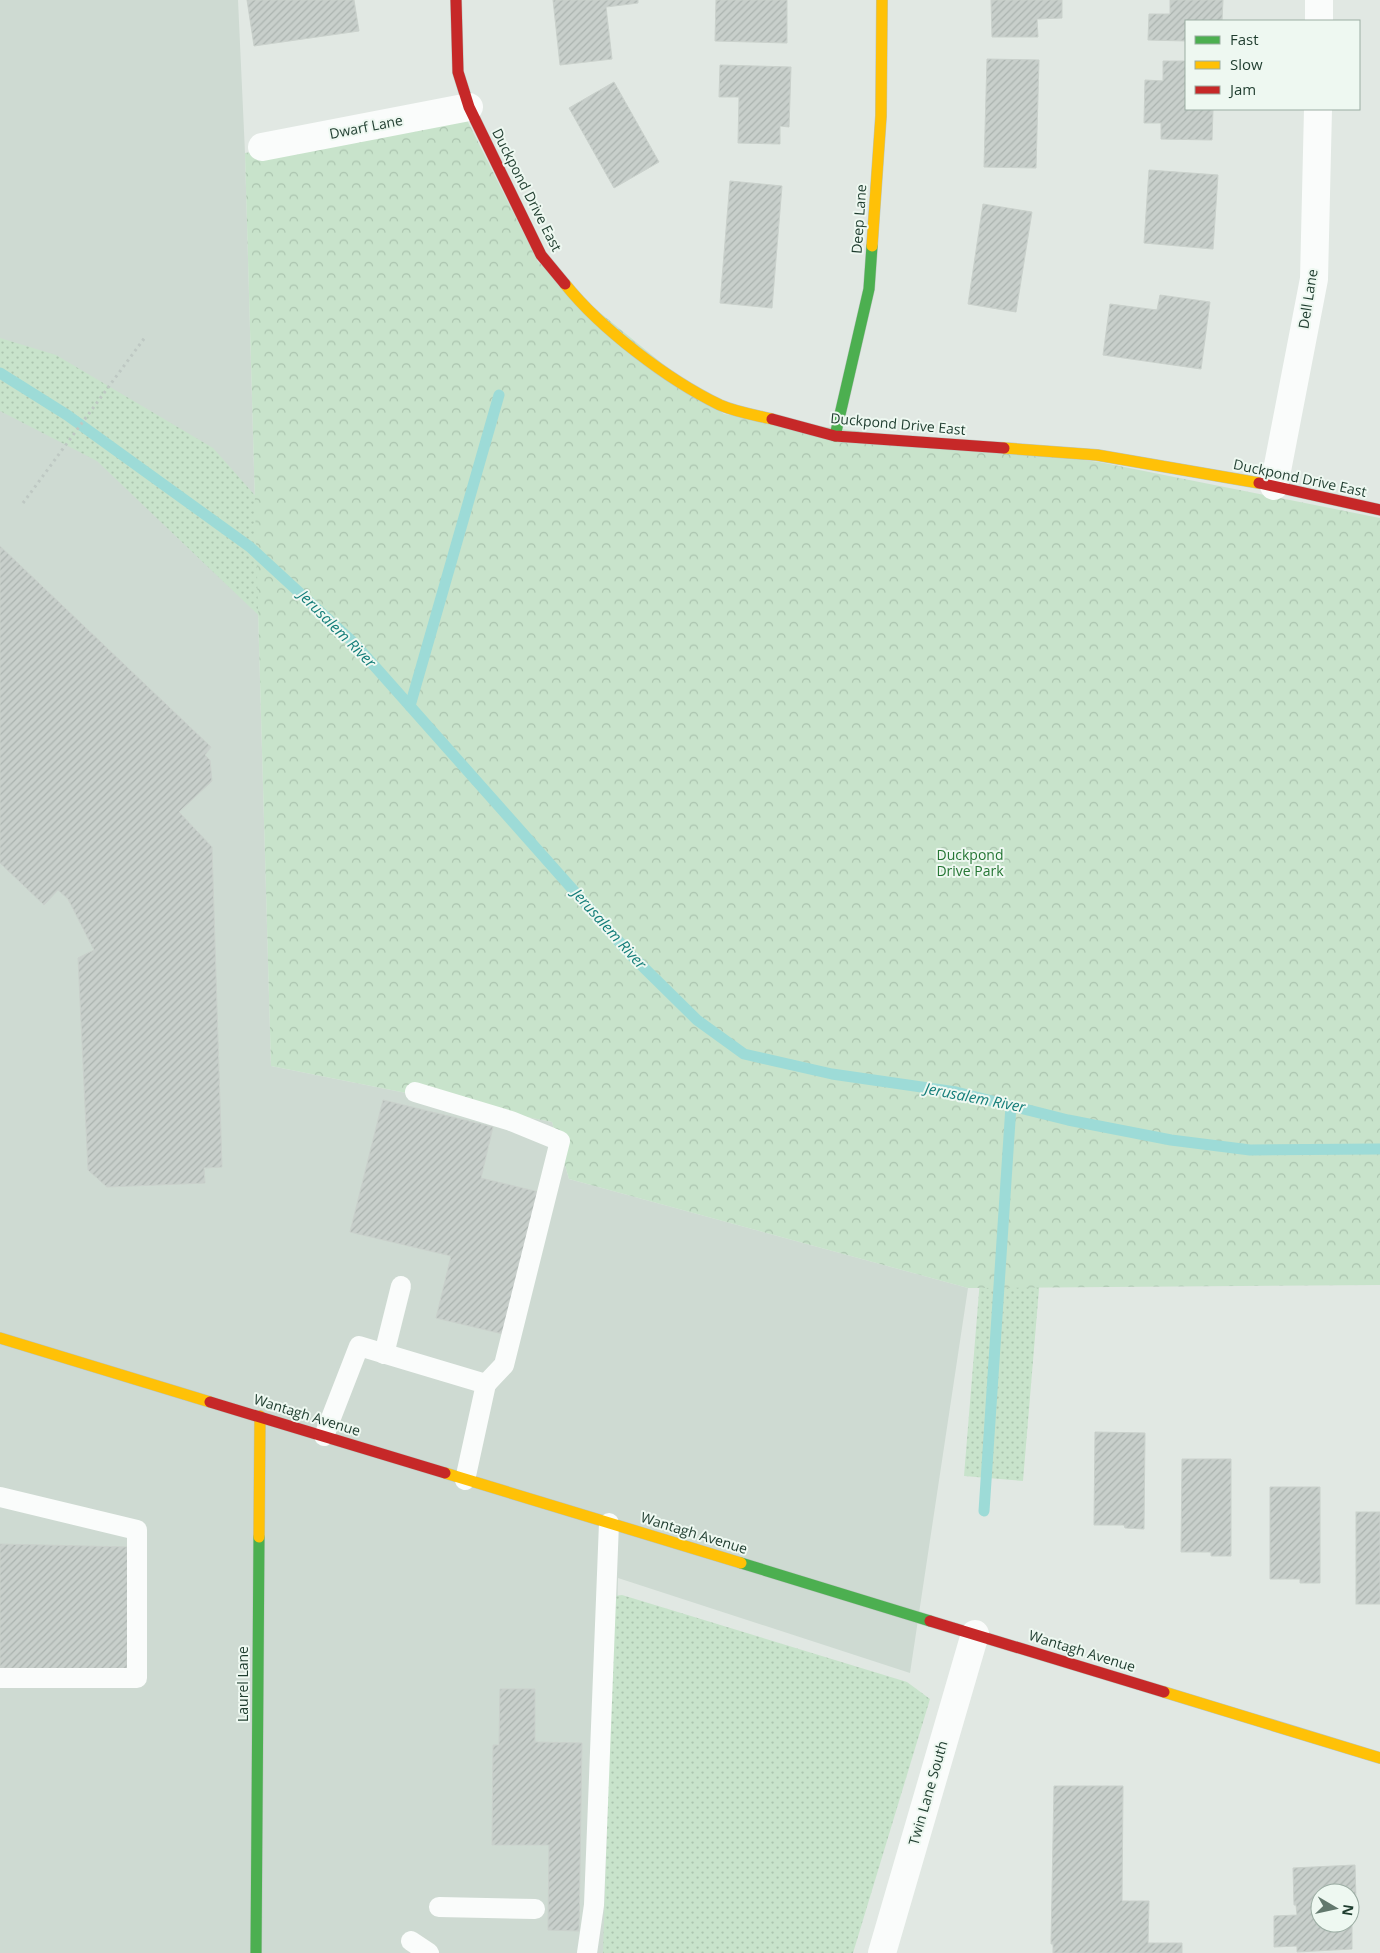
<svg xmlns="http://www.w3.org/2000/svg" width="1380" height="1953" viewBox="0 0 1380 1953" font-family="'Open Sans',sans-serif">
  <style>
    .built { fill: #cedad2 }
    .grass { fill: url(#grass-dots) }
    .park { fill: url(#park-crowns) }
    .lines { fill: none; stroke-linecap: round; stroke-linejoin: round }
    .stream { stroke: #9ddbd7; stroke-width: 11 }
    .building { fill: url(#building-hatch); stroke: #cad1cc; fill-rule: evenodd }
    .fast-casing { stroke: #bac5be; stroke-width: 12 }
    .slow-casing { stroke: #bac5be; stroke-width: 12 }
    .jam-casing { stroke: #bac5be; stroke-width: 12 }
    .path { stroke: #bec8c3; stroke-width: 3; stroke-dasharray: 2.5 4; stroke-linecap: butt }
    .lane { stroke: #fafcfb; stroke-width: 20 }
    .street { stroke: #fafcfb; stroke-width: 28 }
    .fast { stroke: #4caf50; stroke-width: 11 }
    .slow { stroke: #ffc107; stroke-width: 11 }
    .jam { stroke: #c62828; stroke-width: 11 }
    .labels { text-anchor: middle; stroke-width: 4; stroke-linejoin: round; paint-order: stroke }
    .street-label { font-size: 14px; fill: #1e3c2e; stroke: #eef8f1 }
    .park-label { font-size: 14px; fill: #257634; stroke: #eef8f1 }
    .water-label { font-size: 15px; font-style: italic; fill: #137d79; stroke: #eef8f1 }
  </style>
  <defs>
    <pattern id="grass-dots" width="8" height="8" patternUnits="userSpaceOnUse" patternTransform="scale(1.25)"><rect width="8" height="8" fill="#c8e3cb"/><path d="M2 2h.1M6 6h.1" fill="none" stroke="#abc4af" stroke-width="1.8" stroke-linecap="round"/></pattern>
    <pattern id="park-crowns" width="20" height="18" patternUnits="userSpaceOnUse" patternTransform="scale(1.25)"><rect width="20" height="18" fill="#c8e3cb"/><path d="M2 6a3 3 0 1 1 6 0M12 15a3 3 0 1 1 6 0" fill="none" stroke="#abc4af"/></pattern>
    <pattern id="building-hatch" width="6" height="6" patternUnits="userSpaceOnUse" patternTransform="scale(1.25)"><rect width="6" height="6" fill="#c8cfcb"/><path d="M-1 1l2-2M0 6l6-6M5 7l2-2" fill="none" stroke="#abb3af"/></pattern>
  </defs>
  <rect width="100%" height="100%" fill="#e1e8e3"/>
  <!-- built -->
  <path class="built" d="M0,0h238l7,153 26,913 281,56 17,57 399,109 -58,385 -292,-95 -8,375h-610z"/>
  <!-- grass -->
  <g class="grass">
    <path d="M0,338l56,17 157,93 176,198 659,535 -25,300 -59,-5 26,-319 -695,-507 -198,-189 -97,-50z"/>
    <path d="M622,1595l285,87 23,17 -77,254h-250l11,-357z"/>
  </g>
  <!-- park -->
  <path class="park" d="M465,116l73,146 186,152 375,48 281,56v767l-412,3 -399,-109 -17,-57 -281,-56 -26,-913z"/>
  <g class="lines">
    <!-- stream -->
    <g class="stream">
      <path d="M0,373l67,42 183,132 104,96 276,311 67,66 47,34 88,20 124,18 112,28 103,20 79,10 130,-1"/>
      <path d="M410,706l89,-311"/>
      <path d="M984,1511l27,-405"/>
    </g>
  </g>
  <!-- building -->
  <g class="building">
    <path d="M247,0h107l5,31 -105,15z"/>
    <path d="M553,0h85v3l-32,4 6,52 -52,6z"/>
    <path d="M716,0h71v43l-72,-2z"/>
    <path d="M991,0h71v18l-25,1 1,18h-46z"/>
    <path d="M1170,0h53l-1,21h-36v20l-38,-1 1,-26h21z"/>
    <path d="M987,59l52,1 -3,108 -52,-1z"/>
    <path d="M1163,61h23v48h27l-1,31 -51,-1v-16h-17l1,-43 18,1z"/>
    <path d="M720,65l71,2 -2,60 -9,-1v18l-42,-1 1,-46h-20z"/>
    <path d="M614,82l45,80 -45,26 -45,-80z"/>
    <path d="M1149,170l69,5 -5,74 -69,-6z"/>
    <path d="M730,181l52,5 -10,122 -52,-5z"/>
    <path d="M983,204l49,8 -16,100 -48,-8z"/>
    <path d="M1160,295l50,7 -9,67 -98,-14 7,-51 47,6z"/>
    <path d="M0,546l211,201 -6,8 5,5 2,21 -33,31 33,35 10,320 -18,1 1,15 -98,4 -19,-17 -10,-212 16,-8 -26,-51 -10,-9 -14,15 -44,-42z"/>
    <path d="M383,1100l110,27 -12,51 58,14 -36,142 -67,-16 15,-62 -101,-24z"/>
    <path d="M1095,1432l50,1 -1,96 -19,-1 -1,-3h-30z"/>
    <path d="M1182,1459h49v97h-20v-4h-30z"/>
    <path d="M1270,1487h50v96h-20v-4h-30z"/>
    <rect x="1356" y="1512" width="24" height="92"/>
    <path d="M0,1544l130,3 -3,124 -127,-3z"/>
    <path d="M500,1689h35v53l47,1 -3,188 -31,-1 1,-85h-57l1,-100h6z"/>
    <path d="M1054,1786h69l-1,115h27l-1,42h34v10h-129v-9h-2z"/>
    <path d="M1355,1865l1,36h-4v48l-55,3v-6l-23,1v-31l23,-1 -1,-10h-2l-1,-37zM1320,1893h30v30h-30z"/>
  </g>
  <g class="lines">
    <defs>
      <g id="fast">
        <path d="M835,436l34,-147 3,-43"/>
        <path d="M741,1563l189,58"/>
        <path d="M256,1953l3,-416"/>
      </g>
      <g id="slow">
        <path d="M872,246l9,-130 1,-116"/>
        <path d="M565,284c36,45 103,96 155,121 16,7 35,10 52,14"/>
        <path d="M1004,448l93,7 162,28"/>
        <path d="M0,1338l210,64"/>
        <path d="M445,1473l296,90"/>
        <path d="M259,1537l1,-121"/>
        <path d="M1164,1692l216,66"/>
      </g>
      <g id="jam">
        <path d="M456,0l2,72 11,35 72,148 24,29"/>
        <path d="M772,419l63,17 169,12"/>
        <path d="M1259,483l121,27"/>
        <path d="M210,1402l235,71"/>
        <path d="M930,1621l234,71"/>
      </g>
    </defs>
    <!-- fast casing -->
    <use href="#fast" class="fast-casing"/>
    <!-- slow casing -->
    <use href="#slow" class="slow-casing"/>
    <!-- jam casing -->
    <use href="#jam" class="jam-casing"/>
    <!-- path -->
    <path class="path" d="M23,503l123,-167"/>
    <!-- lane -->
    <g class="lane">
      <path d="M415,1092l96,29 49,20 -56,224 -18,19"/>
      <path d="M384,1354l17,-68"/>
      <path d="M324,1436l35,-90 127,38 -21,96"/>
      <path d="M0,1497l137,33v148h-137"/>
      <path d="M439,1907l96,2"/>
      <path d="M411,1941l18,12"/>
      <path d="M587,1953l7,-48 15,-382"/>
    </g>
    <!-- street -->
    <g class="street">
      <path d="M1319,21v-21"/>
      <path d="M262,147l207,-40"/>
      <path d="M1274,486l40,-207 4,-170"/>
      <path d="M882,1953l93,-319"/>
    </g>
    <!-- fast -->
    <use href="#fast" class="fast"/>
    <!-- slow -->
    <use href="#slow" class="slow"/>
    <!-- jam -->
    <use href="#jam" class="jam"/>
  </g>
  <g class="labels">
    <!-- street labels -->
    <g class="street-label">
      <text transform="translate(366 127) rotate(-11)" y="5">Dwarf Lane</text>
      <text transform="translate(527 190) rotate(63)" y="5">Duckpond Drive East</text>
      <text transform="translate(859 219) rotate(-86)" y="5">Deep Lane</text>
      <text transform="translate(1308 299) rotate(-81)" y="5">Dell Lane</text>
      <text transform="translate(898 424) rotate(5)" y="5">Duckpond Drive East</text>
      <text transform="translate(1300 478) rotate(12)" y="5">Duckpond Drive East</text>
      <text transform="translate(307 1415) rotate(17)" y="5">Wantagh Avenue</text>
      <text transform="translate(694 1533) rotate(17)" y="5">Wantagh Avenue</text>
      <text transform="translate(1082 1651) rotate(17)" y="5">Wantagh Avenue</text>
      <text transform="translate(243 1684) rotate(-90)" y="5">Laurel Lane</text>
      <text transform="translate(928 1793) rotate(-74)" y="5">Twin Lane South</text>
    </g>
    <!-- park labels -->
    <g class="park-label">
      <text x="970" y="860">Duckpond<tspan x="970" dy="16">Drive Park</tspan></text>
    </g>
    <!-- water labels -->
    <g class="water-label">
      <text transform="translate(337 629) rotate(45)" y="5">Jerusalem River</text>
      <text transform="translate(609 929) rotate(48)" y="5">Jerusalem River</text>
      <text transform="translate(975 1098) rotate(11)" y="5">Jerusalem River</text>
    </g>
  </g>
  <!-- legend -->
  <rect x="1185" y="20" width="175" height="90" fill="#eef8f1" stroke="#9bada3"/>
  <rect x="1195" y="36" width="25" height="8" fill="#4caf50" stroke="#9bada3"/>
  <text x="1230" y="45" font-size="15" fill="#1e3c2e">Fast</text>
  <rect x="1195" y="61" width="25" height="8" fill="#ffc107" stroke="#9bada3"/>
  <text x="1230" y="70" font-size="15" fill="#1e3c2e">Slow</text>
  <rect x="1195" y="86" width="25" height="8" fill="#c62828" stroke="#9bada3"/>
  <text x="1230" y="95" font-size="15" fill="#1e3c2e">Jam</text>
  <!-- north arrow -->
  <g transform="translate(1335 1908) rotate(99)"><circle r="24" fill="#eef8f1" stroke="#9bada3"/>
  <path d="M0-4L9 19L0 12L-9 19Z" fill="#62786d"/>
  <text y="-8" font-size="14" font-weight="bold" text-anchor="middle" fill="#1e3c2e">N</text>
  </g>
</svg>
